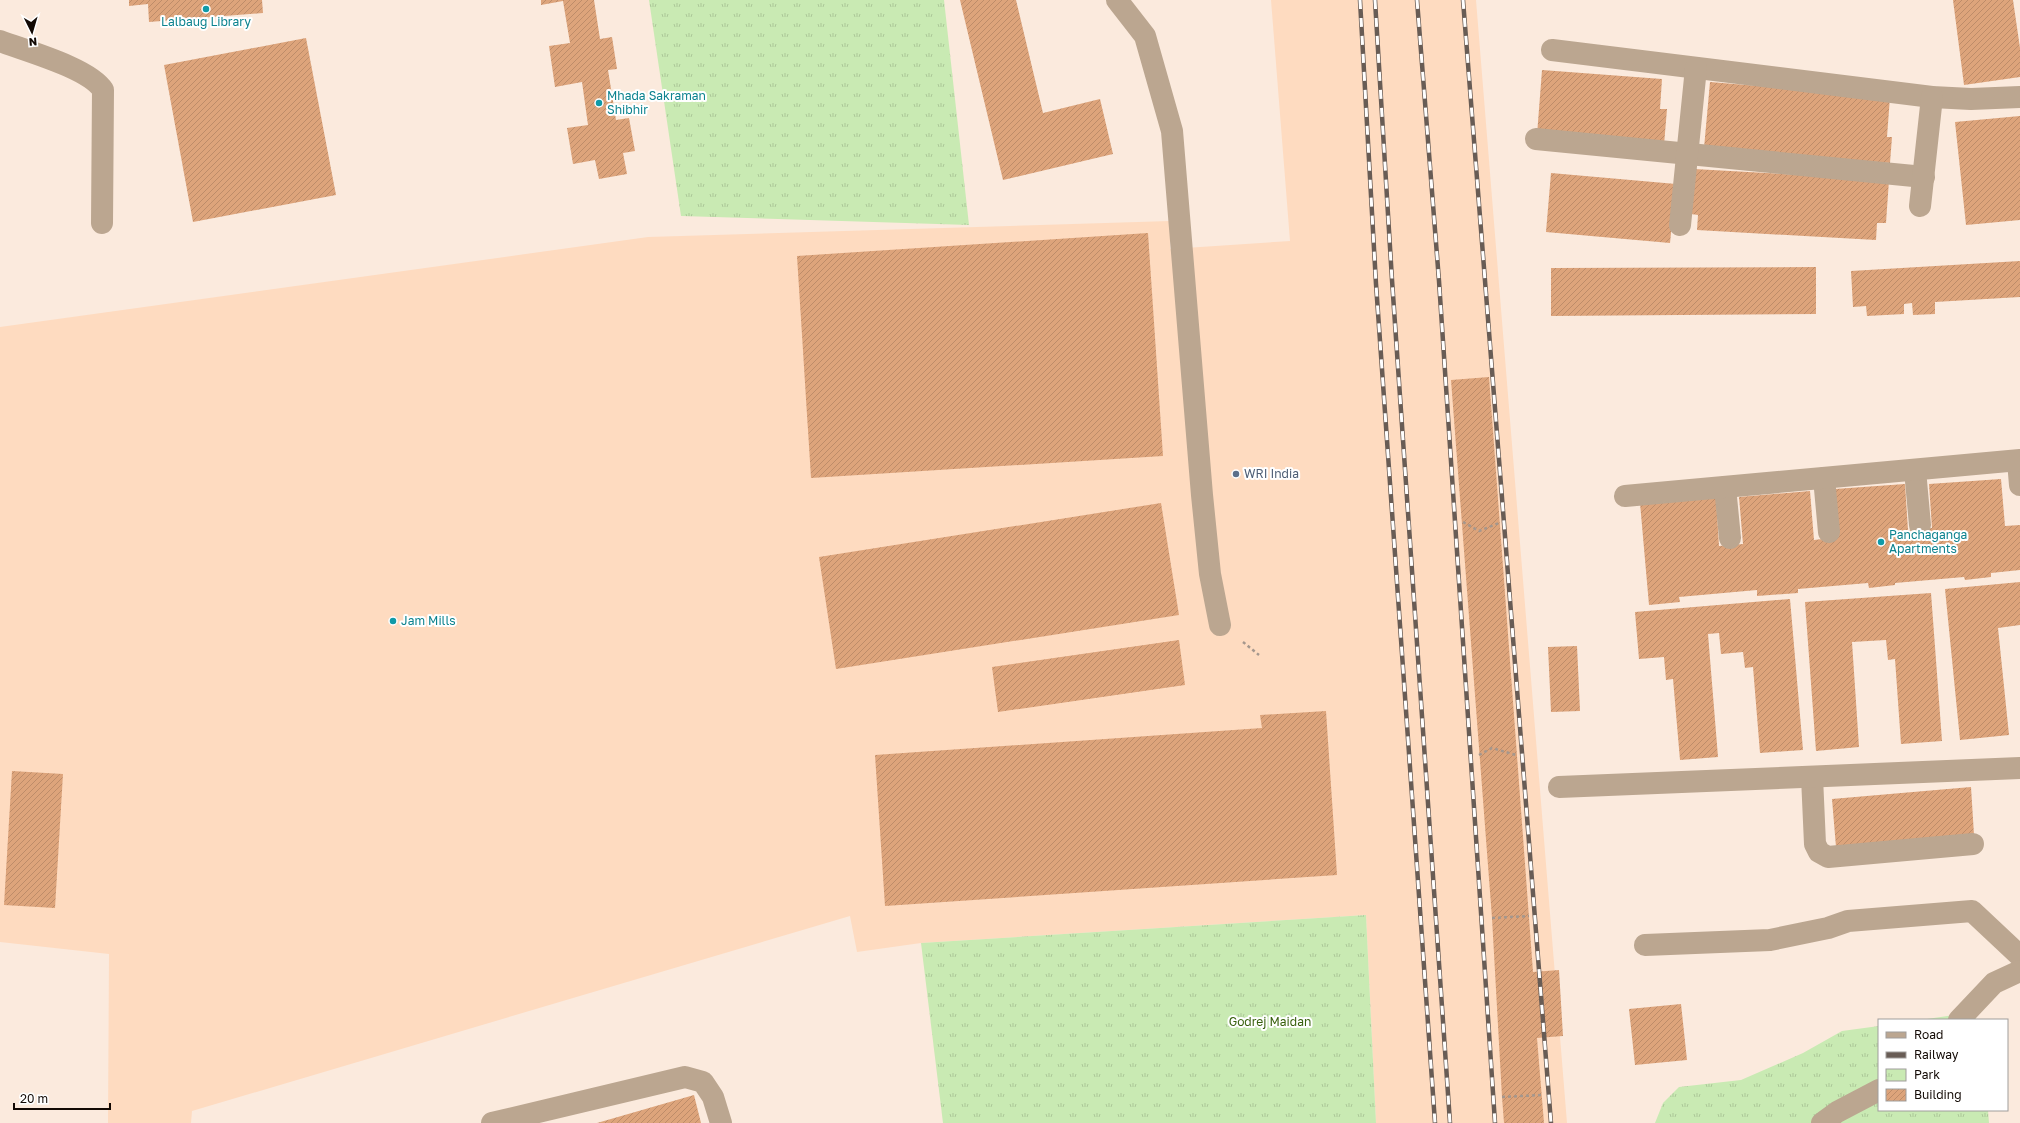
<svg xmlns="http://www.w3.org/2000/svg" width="2020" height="1123" viewBox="0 0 2020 1123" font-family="'Golos Text',sans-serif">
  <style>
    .built { fill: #fedbc0 }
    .park { fill: url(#park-tufts) }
    .building { fill: url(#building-hatch) }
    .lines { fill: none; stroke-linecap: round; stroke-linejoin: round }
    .path { stroke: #a5978d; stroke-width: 2.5; stroke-dasharray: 3 3; stroke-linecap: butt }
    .minor { stroke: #bba690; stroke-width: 22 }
    .rail-casing { stroke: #685c55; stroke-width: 4.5 }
    .rail { stroke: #fff; stroke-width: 3; stroke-dasharray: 9; stroke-linecap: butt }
    .culture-dot { fill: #0f9aa8; stroke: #fff; stroke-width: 1.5 }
    .service-dot { fill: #5c6f8a; stroke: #fff; stroke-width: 1.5 }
    .labels { text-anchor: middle; stroke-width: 4; stroke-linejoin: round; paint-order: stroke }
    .culture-label { font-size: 12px; fill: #0d838f; stroke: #fff; text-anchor: start }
    .service-label { font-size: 12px; fill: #4e5e75; stroke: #fff; text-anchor: start }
    .park-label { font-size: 12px; fill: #375f0c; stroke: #fff }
  </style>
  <defs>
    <pattern id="park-tufts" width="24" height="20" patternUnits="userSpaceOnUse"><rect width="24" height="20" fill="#c9eab3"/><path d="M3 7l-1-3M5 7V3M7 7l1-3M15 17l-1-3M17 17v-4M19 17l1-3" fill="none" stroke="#acc798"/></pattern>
    <pattern id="building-hatch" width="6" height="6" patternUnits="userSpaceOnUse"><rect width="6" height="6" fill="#dda47b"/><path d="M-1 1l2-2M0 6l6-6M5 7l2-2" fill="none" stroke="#bd8c69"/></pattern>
  </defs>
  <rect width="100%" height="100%" fill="#fbeadd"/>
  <!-- built -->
  <path class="built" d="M1271,0h205l91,1123h-191l-10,-208 -445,28 -64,9 -7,-36 -658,195 -1,12h-83l1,-169 -109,-12v-615l648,-90 522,-16v28l120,-8z"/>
  <!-- park -->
  <g class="park">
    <path d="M649,0h295l25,225 -288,-9z"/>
    <path d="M1366,915l10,208h-433l-22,-180z"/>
    <path d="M1975,1012l1,8h-56z"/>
    <path d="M1879,1026v84h109l1,13h-334l8,-20 16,-16 62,-7 62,-27 39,-22z"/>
  </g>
  <!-- building -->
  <g class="building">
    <path d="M129,0h133l1,13 -114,9 -1,-18 -19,2z"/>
    <path d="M541,0h53l6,39 12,-2 5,32 -9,1 8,50 13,-2 6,33 -12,2 4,21 -28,5 -4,-19 -22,4 -6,-36 21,-3 -6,-43 -27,5 -6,-41 21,-3 -7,-42 -22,4z"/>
    <path d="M960,0h56l27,113 57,-14 13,55 -110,26z"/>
    <path d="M1953,0h60l7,48v29l-56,8z"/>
    <path d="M306,38l30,157 -143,27 -29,-157z"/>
    <path d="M1542,70l120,9 -2,30h7l-3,36 -127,-10z"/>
    <path d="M1710,82l180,15 -3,40h5l-2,26 -186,-15z"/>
    <path d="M2020,116v104l-54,5 -11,-103z"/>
    <path d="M1694,169l195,11 -3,43h-9l-1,17 -179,-10 1,-15 -7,-1z"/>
    <path d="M1551,173l125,11 -6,59 -124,-11z"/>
    <path d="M1148,233l15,223 -352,22 -14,-222z"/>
    <path d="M2020,261v36l-85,5v12l-22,1 -1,-12 -8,1v10l-37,2 -1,-10 -13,1 -2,-36z"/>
    <path d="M1816,267v47l-265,2v-48z"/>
    <path d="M1489,377l44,595 26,-2 4,66 -26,2 7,85h-40l-2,-26 -10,-179 -41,-538z"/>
    <path d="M2001,479l4,47 15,-1v45l-29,3v4l-26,3 -1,-3 -69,6v2l-26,3 -1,-5 -70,6v4l-41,3v-6l-78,7 1,5 -31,3 -9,-102 76,-6 3,49 24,-2 -4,-47 71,-6 4,49 25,-3 -4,-48 70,-5 3,46 24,-2 -3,-44z"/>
    <path d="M1161,503l18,112 -343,54 -17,-112z"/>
    <path d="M2020,582v43l-22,3 11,107 -49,5 -15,-151z"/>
    <path d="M1931,593l11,148 -41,3 -6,-85 -7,1 -2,-20 -34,2 7,105 -43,4 -11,-149z"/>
    <path d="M1790,599l13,151 -43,3 -7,-86 -8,1 -2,-16 -22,2 -2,-21 -11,1 10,123 -38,3 -7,-81 -7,1 -2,-23 -25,2 -4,-47z"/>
    <path d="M1179,640l6,45 -187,27 -6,-45z"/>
    <path d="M1577,646l3,65 -29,1 -3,-65z"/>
    <path d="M1326,711l11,164 -452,31 -10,-151 387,-27 -2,-13z"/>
    <path d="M12,771l51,3 -8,134 -51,-3z"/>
    <path d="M1971,787l3,48 -138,12 -4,-48z"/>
    <path d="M1681,1004l6,56 -52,5 -6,-56z"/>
    <path d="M694,1095l7,28h-104z"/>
  </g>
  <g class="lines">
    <!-- path -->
    <g class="path">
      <path d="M1463,522l16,9 20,-8"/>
      <path d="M1243,642l16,13"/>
      <path d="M1479,755l13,-7 24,7"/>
      <path d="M1492,918l37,-2"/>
      <path d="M1502,1097l40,-2"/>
    </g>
    <!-- minor -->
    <g class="minor">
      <path d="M1117,0l28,36 27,95 30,364 8,79 10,51"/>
      <path d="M0,41c26,10 89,27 103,49l-1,133"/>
      <path d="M1552,50l380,47 39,2 49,-2"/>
      <path d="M1536,139l388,38"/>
      <path d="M1920,206l12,-109"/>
      <path d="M1680,225l16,-157"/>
      <path d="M2018,461l2,24"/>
      <path d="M1915,470l5,55"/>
      <path d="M1824,478l5,54"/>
      <path d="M1725,487l5,51"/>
      <path d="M1625,496l395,-36"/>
      <path d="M1812,777l3,67 4,8 9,5 145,-13"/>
      <path d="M1559,787l461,-19"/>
      <path d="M1645,945l125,-5 58,-12 20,-7 124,-10 48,45"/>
      <path d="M1959,1020l35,-37 26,-12"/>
      <path d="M492,1123l193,-46 18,5 10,15 8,26"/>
      <path d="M1822,1123l15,-11 42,-22"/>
    </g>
    <defs>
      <g id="rail">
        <path d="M1360,0l16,284 59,839"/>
        <path d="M1375,0l17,280 58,843"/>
        <path d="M1417,0l22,281 56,842"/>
        <path d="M1463,0l88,1123"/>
      </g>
    </defs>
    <!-- rail casing -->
    <use href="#rail" class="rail-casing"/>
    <!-- rail -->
    <use href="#rail" class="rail"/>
  </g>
  <!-- markers -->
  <g class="culture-dot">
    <circle cx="206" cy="9" r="4"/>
    <circle cx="599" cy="103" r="4"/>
    <circle cx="1881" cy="542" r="4"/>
    <circle cx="393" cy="621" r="4"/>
  </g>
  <circle class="service-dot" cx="1236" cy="474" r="4"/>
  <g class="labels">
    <!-- culture labels -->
    <g class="culture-label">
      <text x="206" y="26" text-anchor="middle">Lalbaug Library</text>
      <text x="607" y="100">Mhada Sakraman<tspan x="607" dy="14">Shibhir</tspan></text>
      <text x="1889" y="539">Panchaganga<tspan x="1889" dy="14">Apartments</tspan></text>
      <text x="401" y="625">Jam Mills</text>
    </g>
    <!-- service labels -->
    <g class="service-label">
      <text x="1244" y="478">WRI India</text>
    </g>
    <!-- park labels -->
    <g class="park-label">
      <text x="1270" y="1026">Godrej Maidan</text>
    </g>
  </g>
  <!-- legend -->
  <rect x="1878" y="1019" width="130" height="92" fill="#ffffff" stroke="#a09d9b"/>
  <rect x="1886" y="1032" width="20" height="6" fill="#bba690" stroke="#a09d9b"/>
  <text x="1914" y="1039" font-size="12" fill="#120904">Road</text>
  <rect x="1886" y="1052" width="20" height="6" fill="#685c55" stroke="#a09d9b"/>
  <text x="1914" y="1059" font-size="12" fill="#120904">Railway</text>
  <rect x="1886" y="1069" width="20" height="12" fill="url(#park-tufts)" stroke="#a09d9b"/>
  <text x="1914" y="1079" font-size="12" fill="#120904">Park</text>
  <rect x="1886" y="1089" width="20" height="12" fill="url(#building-hatch)" stroke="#a09d9b"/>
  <text x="1914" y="1099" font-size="12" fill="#120904">Building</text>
  <!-- north arrow -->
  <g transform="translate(32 32) rotate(175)" stroke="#ffffff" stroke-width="3" paint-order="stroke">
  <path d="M0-3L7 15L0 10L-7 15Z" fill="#120904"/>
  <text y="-6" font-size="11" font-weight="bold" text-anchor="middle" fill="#120904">N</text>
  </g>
  <!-- scale -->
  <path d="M14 1103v6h96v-6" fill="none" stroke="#120904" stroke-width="2"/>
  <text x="20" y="1103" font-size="12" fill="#120904" stroke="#ffffff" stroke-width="3" paint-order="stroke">20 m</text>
</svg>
